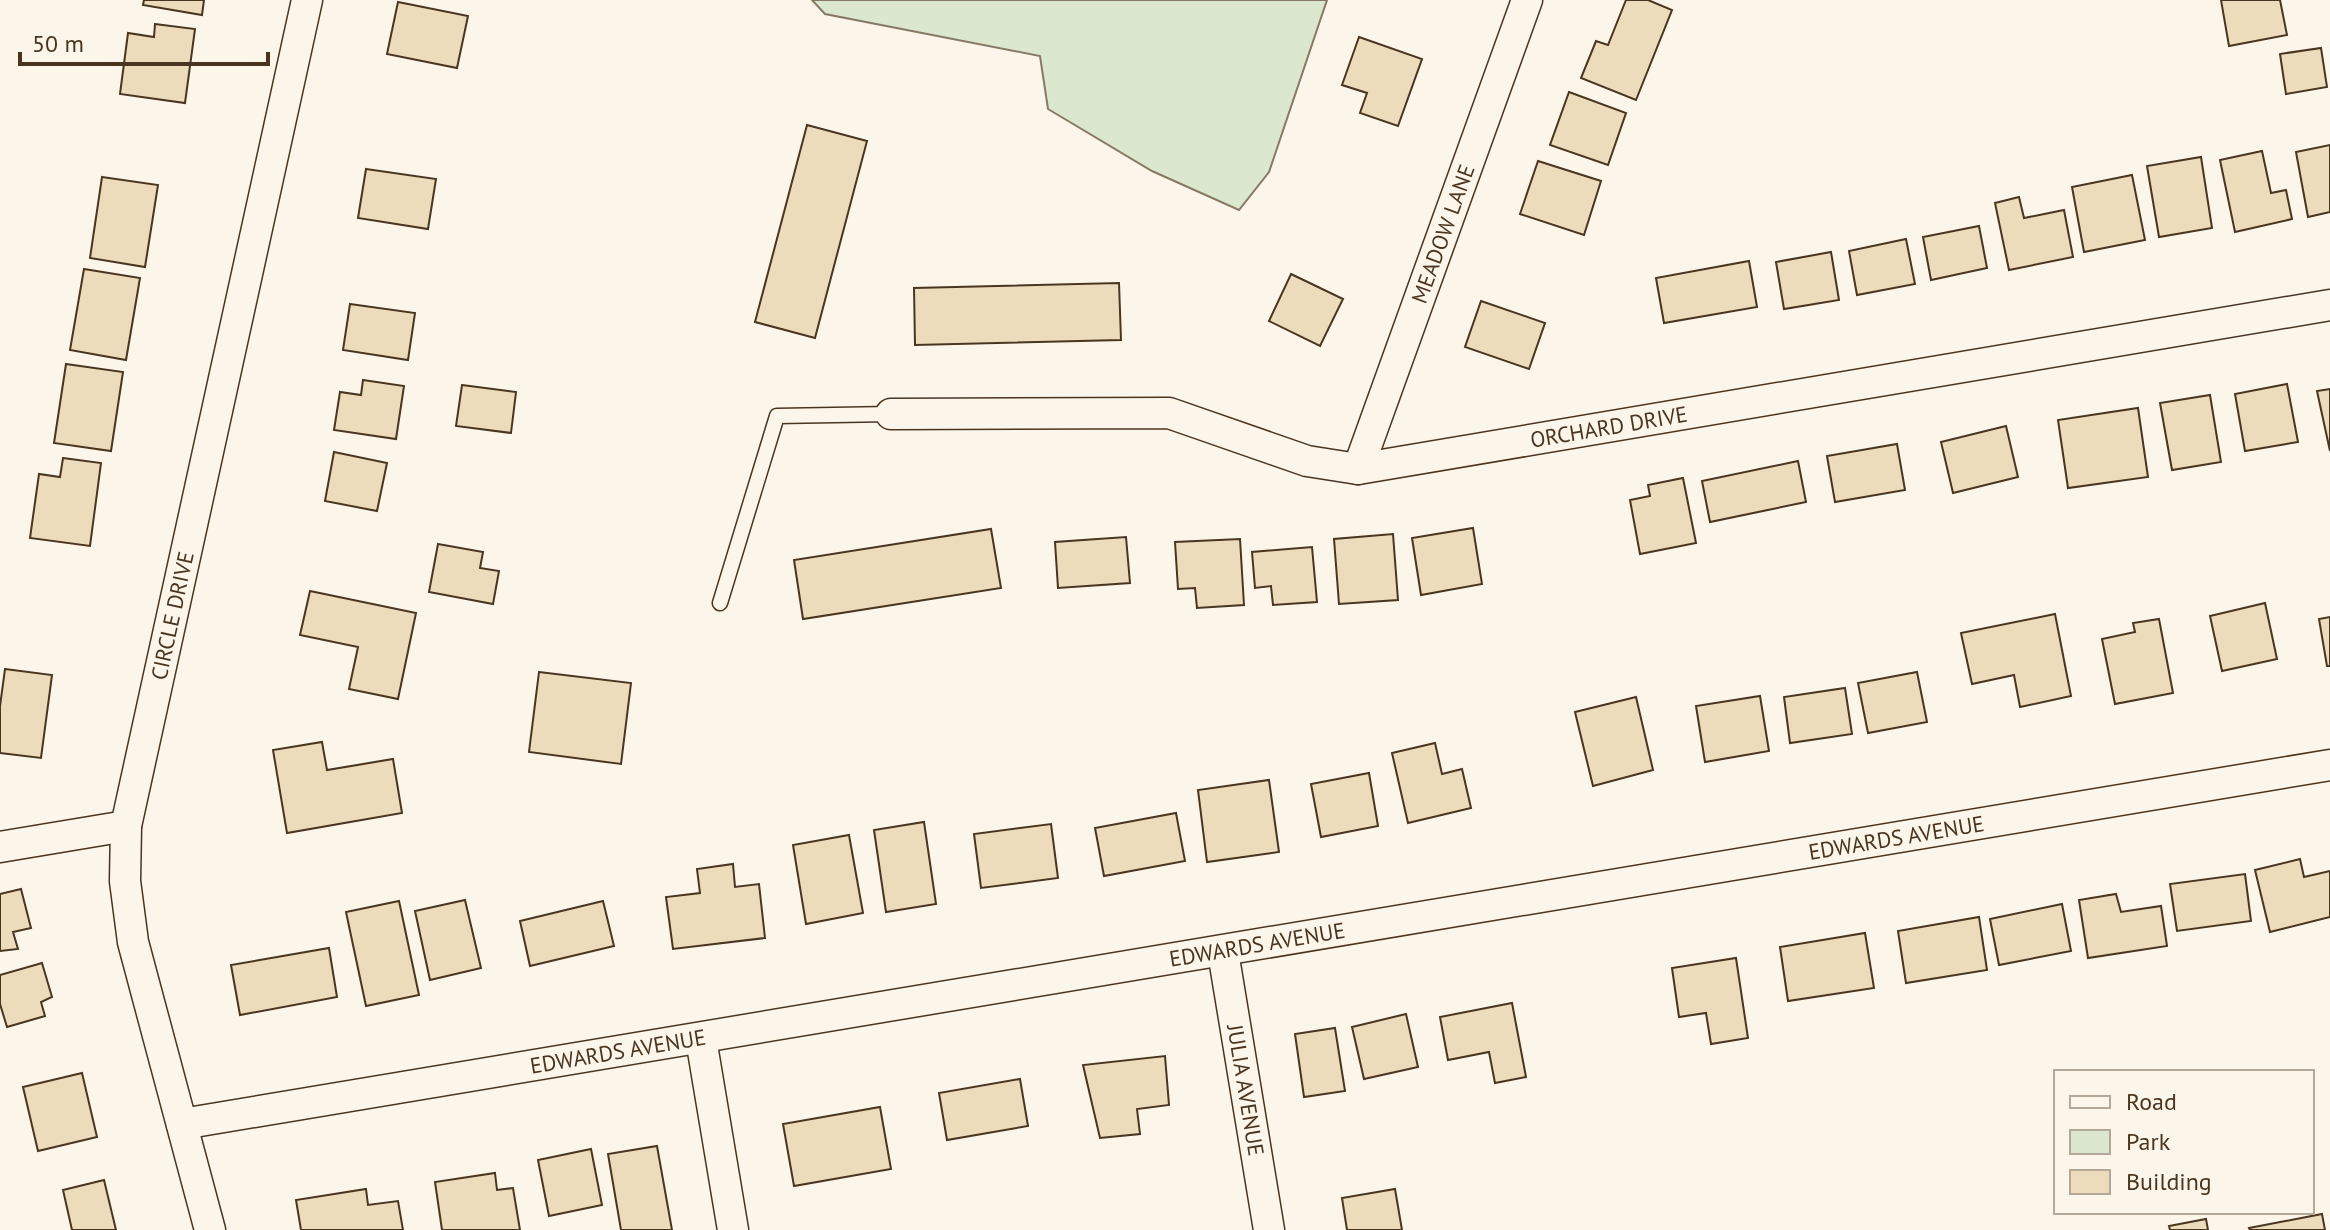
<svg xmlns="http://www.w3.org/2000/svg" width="2330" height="1230" viewBox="0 0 2330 1230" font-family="'PT Sans',sans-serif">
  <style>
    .green { fill: #dce7d0; stroke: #887966; stroke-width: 2 }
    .building { fill: #ecdcbc; stroke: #4a3520; stroke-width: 2 }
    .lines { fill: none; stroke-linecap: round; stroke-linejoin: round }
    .lane-casing { stroke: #4a3520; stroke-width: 17 }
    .street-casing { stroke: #4a3520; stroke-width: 33 }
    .lane { stroke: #fbf6e9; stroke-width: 14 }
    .street { stroke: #fbf6e9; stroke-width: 30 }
    .labels { text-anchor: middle; stroke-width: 6; stroke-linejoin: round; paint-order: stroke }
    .street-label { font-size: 22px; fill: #4a3520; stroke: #fbf6e9 }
  </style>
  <rect width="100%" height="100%" fill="#fbf6e9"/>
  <!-- green -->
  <path class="green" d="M812,0h515l-58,172 -30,38 -87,-39 -104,-62 -8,-53 -215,-42z"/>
  <!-- building -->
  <g class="building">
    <path d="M144,0h60l-2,15 -59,-10z"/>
    <path d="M1626,0h22l24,10 -36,90 -55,-22 15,-37 12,4z"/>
    <path d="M2221,0h59l7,35 -58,11z"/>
    <path d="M398,2l70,14 -11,52 -70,-14z"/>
    <path d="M155,24l40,5 -10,74 -65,-9 8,-61 26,4z"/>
    <path d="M1359,37l63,22 -24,67 -38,-13 7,-20 -25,-8z"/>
    <path d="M2321,48l6,39 -41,7 -6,-40z"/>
    <path d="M1569,92l57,21 -18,52 -58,-20z"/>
    <path d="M807,125l60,16 -52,197 -60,-16z"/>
    <path d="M2330,145v67l-22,5 -12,-65z"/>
    <path d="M2262,151l9,42 15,-3 6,29 -57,13 -15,-72z"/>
    <path d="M2201,157l11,71 -53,9 -12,-71z"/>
    <path d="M1538,161l63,20 -17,54 -64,-21z"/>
    <path d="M366,169l70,10 -8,50 -70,-11z"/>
    <path d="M2132,175l13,65 -61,12 -12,-65z"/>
    <path d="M102,177l56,8 -13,82 -55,-9z"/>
    <path d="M2019,197l5,21 40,-8 9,47 -64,13 -14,-67z"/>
    <path d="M1979,226l8,42 -56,12 -8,-43z"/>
    <path d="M1906,239l9,45 -58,11 -8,-44z"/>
    <path d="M1831,252l8,48 -55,9 -8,-47z"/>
    <path d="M1749,261l8,46 -93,16 -8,-45z"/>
    <path d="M84,269l56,9 -14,82 -56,-10z"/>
    <path d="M1291,274l52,25 -23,47 -51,-25z"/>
    <path d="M1119,283l2,57 -206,5 -1,-57z"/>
    <path d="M1481,301l64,22 -16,46 -64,-22z"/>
    <path d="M350,304l65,9 -7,47 -65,-10z"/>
    <path d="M66,364l57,8 -12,79 -57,-8z"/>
    <path d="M363,380l41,6 -8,53 -62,-9 6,-38 21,3z"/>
    <path d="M2287,384l11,58 -53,9 -10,-57z"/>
    <path d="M462,385l54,7 -5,41 -55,-7z"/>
    <path d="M2330,389v62l-13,-60z"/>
    <path d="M2210,395l11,67 -49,8 -12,-67z"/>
    <path d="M2138,408l10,69 -80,11 -10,-68z"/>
    <path d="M2006,426l12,51 -65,16 -12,-51z"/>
    <path d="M1897,444l8,46 -70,12 -8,-46z"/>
    <path d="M334,452l53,11 -10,48 -52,-10z"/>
    <path d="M63,458l38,5 -11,83 -60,-8 9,-64 21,3z"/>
    <path d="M1798,461l8,41 -96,20 -8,-41z"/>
    <path d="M1683,478l13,65 -56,11 -10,-54 20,-4 -2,-11z"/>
    <path d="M1473,528l9,56 -61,11 -9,-57z"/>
    <path d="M991,529l10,59 -198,31 -9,-59z"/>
    <path d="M1393,534l5,66 -59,4 -5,-65z"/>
    <path d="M1126,537l4,46 -72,5 -3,-46z"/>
    <path d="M1240,539l4,66 -47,3 -2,-20 -17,1 -3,-47z"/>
    <path d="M438,544l45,8 -3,16 19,3 -6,33 -64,-12z"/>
    <path d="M1312,547l5,55 -44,3 -2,-19 -16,2 -3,-36z"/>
    <path d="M310,591l106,22 -18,86 -49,-10 9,-42 -58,-12z"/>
    <path d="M2265,603l12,56 -55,12 -12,-55z"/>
    <path d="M2055,614l16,82 -51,11 -6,-32 -42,9 -11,-51z"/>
    <path d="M2330,617v49h-3l-8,-47z"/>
    <path d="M2159,619l14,74 -58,11 -13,-65 33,-7 -2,-9z"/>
    <path d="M5,669l47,6 -11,83 -41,-5v-47z"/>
    <path d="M539,672l92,11 -10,81 -92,-12z"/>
    <path d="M1917,672l10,50 -59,11 -10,-50z"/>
    <path d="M1845,688l7,46 -62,9 -6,-46z"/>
    <path d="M1760,696l9,55 -64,11 -9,-56z"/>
    <path d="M1636,697l17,73 -60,16 -18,-74z"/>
    <path d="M322,742l5,28 66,-11 9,54 -115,20 -14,-83z"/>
    <path d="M1435,743l7,31 20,-5 9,39 -63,15 -16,-70z"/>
    <path d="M1369,773l9,53 -57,11 -10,-53z"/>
    <path d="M1269,780l10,72 -72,10 -9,-72z"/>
    <path d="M1176,813l9,48 -81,15 -9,-48z"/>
    <path d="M924,822l12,82 -50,8 -12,-82z"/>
    <path d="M1051,824l7,54 -77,10 -7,-54z"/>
    <path d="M849,835l14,78 -57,11 -13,-79z"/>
    <path d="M2300,859l4,18 26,-6v46l-60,15 -15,-62z"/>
    <path d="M733,864l2,23 24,-3 6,54 -92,11 -7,-52 34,-4 -3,-24z"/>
    <path d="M2245,874l6,47 -74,10 -7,-47z"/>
    <path d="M21,889l10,39 -18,4 5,17 -18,2v-57z"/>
    <path d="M2116,894l5,18 40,-6 6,40 -79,12 -9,-58z"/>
    <path d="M465,900l16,68 -51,12 -15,-69z"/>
    <path d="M399,901l20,94 -53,11 -20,-94z"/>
    <path d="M603,901l11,45 -84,20 -10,-45z"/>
    <path d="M2062,904l9,47 -72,14 -9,-46z"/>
    <path d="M1979,917l8,53 -81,13 -8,-52z"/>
    <path d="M1865,933l9,55 -86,13 -8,-54z"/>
    <path d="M329,948l8,49 -97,18 -9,-50z"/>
    <path d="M1736,958l12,80 -37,6 -5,-31 -27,4 -7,-49z"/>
    <path d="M42,963l10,34 -11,5 4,14 -38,11 -7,-23v-29z"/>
    <path d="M1512,1003l14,74 -31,6 -6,-31 -41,8 -8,-43z"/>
    <path d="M1406,1014l12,53 -54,12 -12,-52z"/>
    <path d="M1335,1028l10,63 -41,6 -9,-63z"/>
    <path d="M1165,1056l4,49 -32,4 3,25 -40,4 -17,-73z"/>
    <path d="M82,1073l15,64 -59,14 -15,-64z"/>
    <path d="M1020,1079l8,47 -81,14 -8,-47z"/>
    <path d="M880,1107l11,62 -97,17 -11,-62z"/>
    <path d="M657,1146l15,84h-51l-13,-76z"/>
    <path d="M591,1149l11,56 -53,11 -11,-56z"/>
    <path d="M495,1173l2,17 16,-2 7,42h-78l-7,-48z"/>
    <path d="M104,1180l12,50h-44l-9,-40z"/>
    <path d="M366,1189l2,16 30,-4 5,29h-102l-5,-30z"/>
    <path d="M1395,1189l7,41h-55l-5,-32z"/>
    <path d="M2322,1214l3,16h-75l-1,-2z"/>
    <path d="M2206,1219l2,11h-38l-1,-4z"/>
  </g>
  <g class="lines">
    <defs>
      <path id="lane" d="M720,603l57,-187 114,-2"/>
      <g id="street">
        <path id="s1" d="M891,414l278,-1 138,48 51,8 972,-164"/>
        <path id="s2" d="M1358,469l169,-469"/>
        <path d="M0,847l126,-21"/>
        <path id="s3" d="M1223,952l46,278"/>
        <path d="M701,1039l32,191"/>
        <path id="s4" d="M182,1124l2148,-359"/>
        <path id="s5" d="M210,1230l-77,-288 -8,-61 1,-55 181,-826"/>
      </g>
    </defs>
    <!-- lane casing -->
    <use href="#lane" class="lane-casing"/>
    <!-- street casing -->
    <use href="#street" class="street-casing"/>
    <!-- lane -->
    <use href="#lane" class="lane"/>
    <!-- street -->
    <use href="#street" class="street"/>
  </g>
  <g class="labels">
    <!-- street labels -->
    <g class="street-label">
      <text dy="8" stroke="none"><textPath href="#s2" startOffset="250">MEADOW LANE</textPath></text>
      <text dy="8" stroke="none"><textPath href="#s1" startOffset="730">ORCHARD DRIVE</textPath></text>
      <text dy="8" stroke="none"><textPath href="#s5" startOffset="630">CIRCLE DRIVE</textPath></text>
      <text dy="8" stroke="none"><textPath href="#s4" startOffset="1738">EDWARDS AVENUE</textPath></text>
      <text dy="8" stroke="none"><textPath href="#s4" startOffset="1090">EDWARDS AVENUE</textPath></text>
      <text dy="8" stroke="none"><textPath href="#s4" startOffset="442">EDWARDS AVENUE</textPath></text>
      <text dy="8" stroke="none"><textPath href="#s3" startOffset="140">JULIA AVENUE</textPath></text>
    </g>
  </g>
  <!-- legend -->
  <rect x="2054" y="1070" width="260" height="144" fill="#fbf6e9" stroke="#b4a999" stroke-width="2"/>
  <rect x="2070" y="1096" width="40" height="12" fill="#fbf6e9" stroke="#b4a999" stroke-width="2"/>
  <text x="2126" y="1110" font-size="24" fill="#4a3520">Road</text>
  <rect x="2070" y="1130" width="40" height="24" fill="#dce7d0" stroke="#b4a999" stroke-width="2"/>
  <text x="2126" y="1150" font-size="24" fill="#4a3520">Park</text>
  <rect x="2070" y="1170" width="40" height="24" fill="#ecdcbc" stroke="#b4a999" stroke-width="2"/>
  <text x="2126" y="1190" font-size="24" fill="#4a3520">Building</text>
  <!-- scale -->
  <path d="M20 52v12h248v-12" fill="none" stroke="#4a3520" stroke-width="4"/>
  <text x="32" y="52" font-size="24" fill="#4a3520" stroke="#fbf6e9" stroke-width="6" paint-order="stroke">50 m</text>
</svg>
